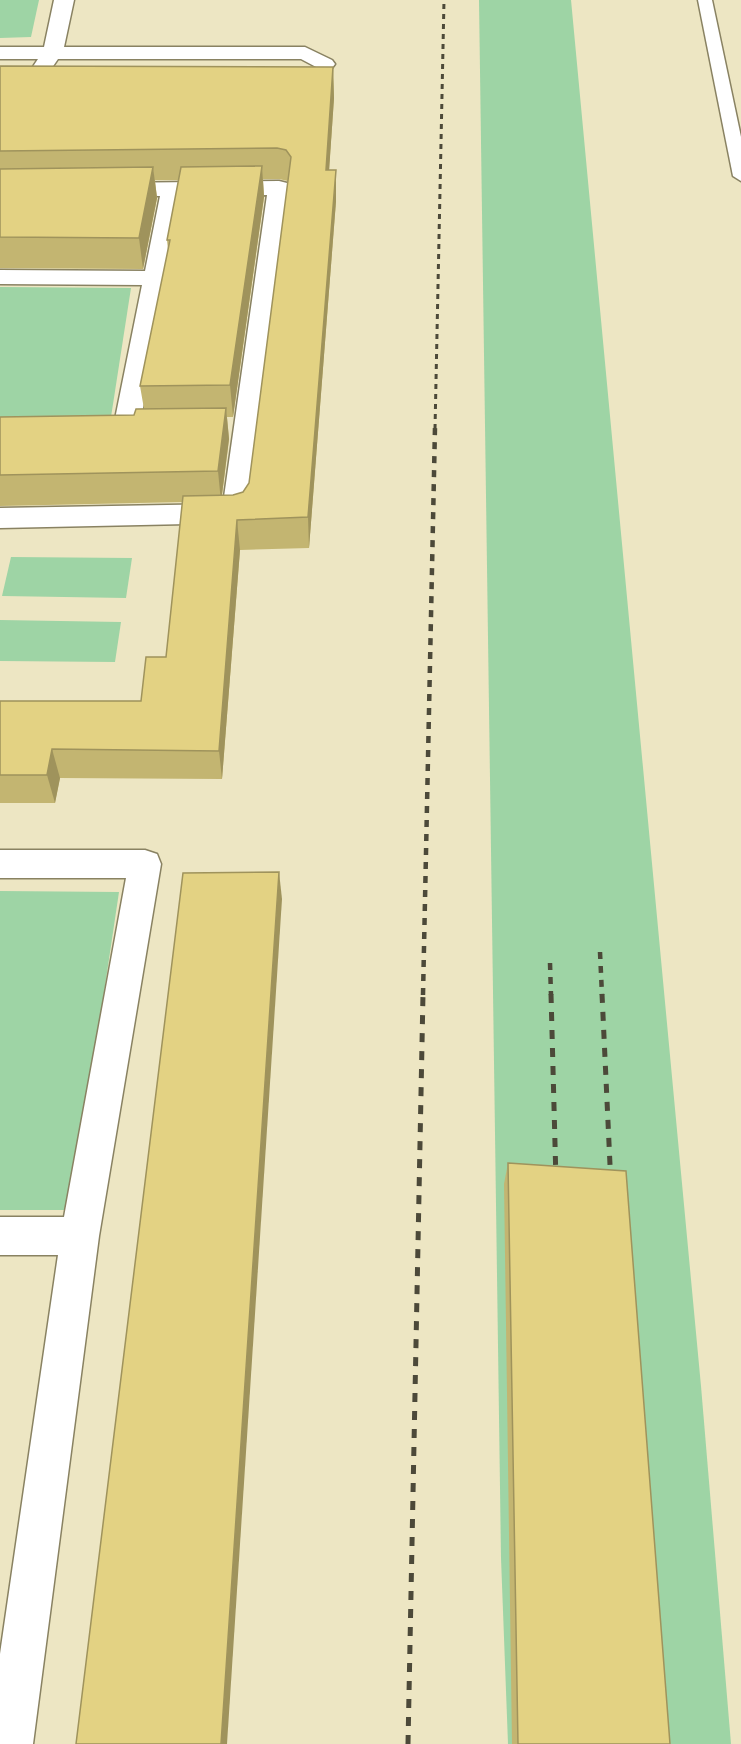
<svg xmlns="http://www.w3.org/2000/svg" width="741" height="1744" viewBox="0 0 741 1744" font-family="'Archivo Narrow',sans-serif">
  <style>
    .green { fill: #9ed4a5 }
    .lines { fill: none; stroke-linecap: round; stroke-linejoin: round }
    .lane-casing { stroke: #898262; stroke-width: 3 }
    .street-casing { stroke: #898262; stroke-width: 3 }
    .secondary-casing { stroke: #898262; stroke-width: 3 }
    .lane { fill: #fff; fill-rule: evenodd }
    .street { fill: #fff; fill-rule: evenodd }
    .secondary { fill: #fff; fill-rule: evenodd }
    .rail-far2 { stroke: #4c4939; stroke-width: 3; stroke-dasharray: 5 5; stroke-linecap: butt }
    .rail-far1 { stroke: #4c4939; stroke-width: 4.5; stroke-dasharray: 7 7; stroke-linecap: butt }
    .rail { stroke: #4c4939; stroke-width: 5; stroke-dasharray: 9 9; stroke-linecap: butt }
    .wall { fill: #c3b571; fill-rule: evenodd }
    .shaded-wall { fill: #9f935c }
    .building { fill: #e3d283; stroke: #9f935c; stroke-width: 1.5 }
  </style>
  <rect width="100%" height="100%" fill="#ede6c3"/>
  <!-- green -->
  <g class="green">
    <path d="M0,0h39l-8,37 -31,1z"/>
    <path d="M479,0h92l130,1386 30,358h-223l-7,-186z"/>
    <path d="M0,287l131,1 -20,129h-111z"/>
    <path d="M11,557l121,1 -6,40 -124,-2z"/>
    <path d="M0,620l121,2 -6,40 -115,-1z"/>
    <path d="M0,891l119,1 -24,161 -30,157h-65z"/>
  </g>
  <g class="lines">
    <defs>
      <path id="lane" d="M698,0h14l29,137v44l-8,-5z"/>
      <g id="street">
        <path d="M279,181l8,2 3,5 -41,325 -4,7 -10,3 -235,5v-20l223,-4 44,-309 -84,1 -44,233 -4,6 -9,3 -9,-3 -4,-6 29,-144 -142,-1v-14l145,1 15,-75 -57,-1 -3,-5 3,-5 8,-2z"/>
        <path d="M0,850h145l12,4 4,10 -62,372 -66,508h-33v-90l58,-399h-58v-38h64l62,-339h-126z"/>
      </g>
      <path id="secondary" d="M54,0h20l-10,47h241l27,13 3,4 -3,4 -7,2 -7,-2 -17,-9h-243l-11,16 -7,2 -7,-2 -3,-4 8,-12h-38v-12h44z"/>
    </defs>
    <!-- lane casing -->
    <use href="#lane" class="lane-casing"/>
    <!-- street casing -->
    <use href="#street" class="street-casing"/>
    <!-- secondary casing -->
    <use href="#secondary" class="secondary-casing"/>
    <!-- lane -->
    <use href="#lane" class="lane"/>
    <!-- street -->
    <use href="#street" class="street"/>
    <!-- secondary -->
    <use href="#secondary" class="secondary"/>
    <!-- rail-far2 -->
    <path class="rail-far2" d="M435,429l9,-429"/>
    <!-- rail-far1 -->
    <g class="rail-far1">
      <path d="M600,952l2,43"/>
      <path d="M550,963l1,32"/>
      <path d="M423,995l12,-568"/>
    </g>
    <!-- rail -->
    <g class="rail">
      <path d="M551,994l5,187"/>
      <path d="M602,994l9,192"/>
      <path d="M408,1744l15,-750"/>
    </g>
  </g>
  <!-- wall -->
  <g class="wall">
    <path d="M0,66l333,1 1,31 -5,72 7,31 -27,347 -69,2 -18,229 -162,-1 -5,25h-55v-102h141l25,-44 17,-155 -183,4v-89l134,-2 10,-6 -4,-23 28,-136 -1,-10 12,-60h-24l2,18 -14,71 -143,-1zM263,179h16l9,2 -39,302 -6,9 -10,3h-11l7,-56 -2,-22h6l31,-220z"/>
    <path d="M508,1163l162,581h-158l-8,-560z"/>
  </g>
  <!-- shaded-wall -->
  <g class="shaded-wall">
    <path d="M333,67l1,31 -7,103 -1,-31z"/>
    <path d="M262,166l2,31 -31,220 -3,-32z"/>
    <path d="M153,167l4,31 -14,71 -4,-31z"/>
    <path d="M336,170v31l-27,347 -1,-31z"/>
    <path d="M226,408l3,31 -8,63 -3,-31z"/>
    <path d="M237,520l3,30 -18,229 -3,-28z"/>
    <path d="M52,749l8,29 -5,25 -8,-28z"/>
    <path d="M279,872l3,27 -55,845h-6z"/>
  </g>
  <!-- building -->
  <g class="building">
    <path d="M0,66l333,1 -7,103h10l-28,347 -71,3 -18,231 -167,-2 -5,26h-47v-74h141l5,-44h20l17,-161 50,-1 10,-3 6,-9 42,-326 -5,-7 -9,-2 -277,3z"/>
    <path d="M262,166l-32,219 -90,1 30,-146h-3l14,-73z"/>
    <path d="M153,167l-14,71 -139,-1v-68z"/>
    <path d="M226,408l-8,63 -218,4v-58l134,-2 2,-6z"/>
    <path d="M279,872l-58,872h-145l107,-871z"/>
    <path d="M508,1163l118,8 44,573h-152z"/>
  </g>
</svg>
